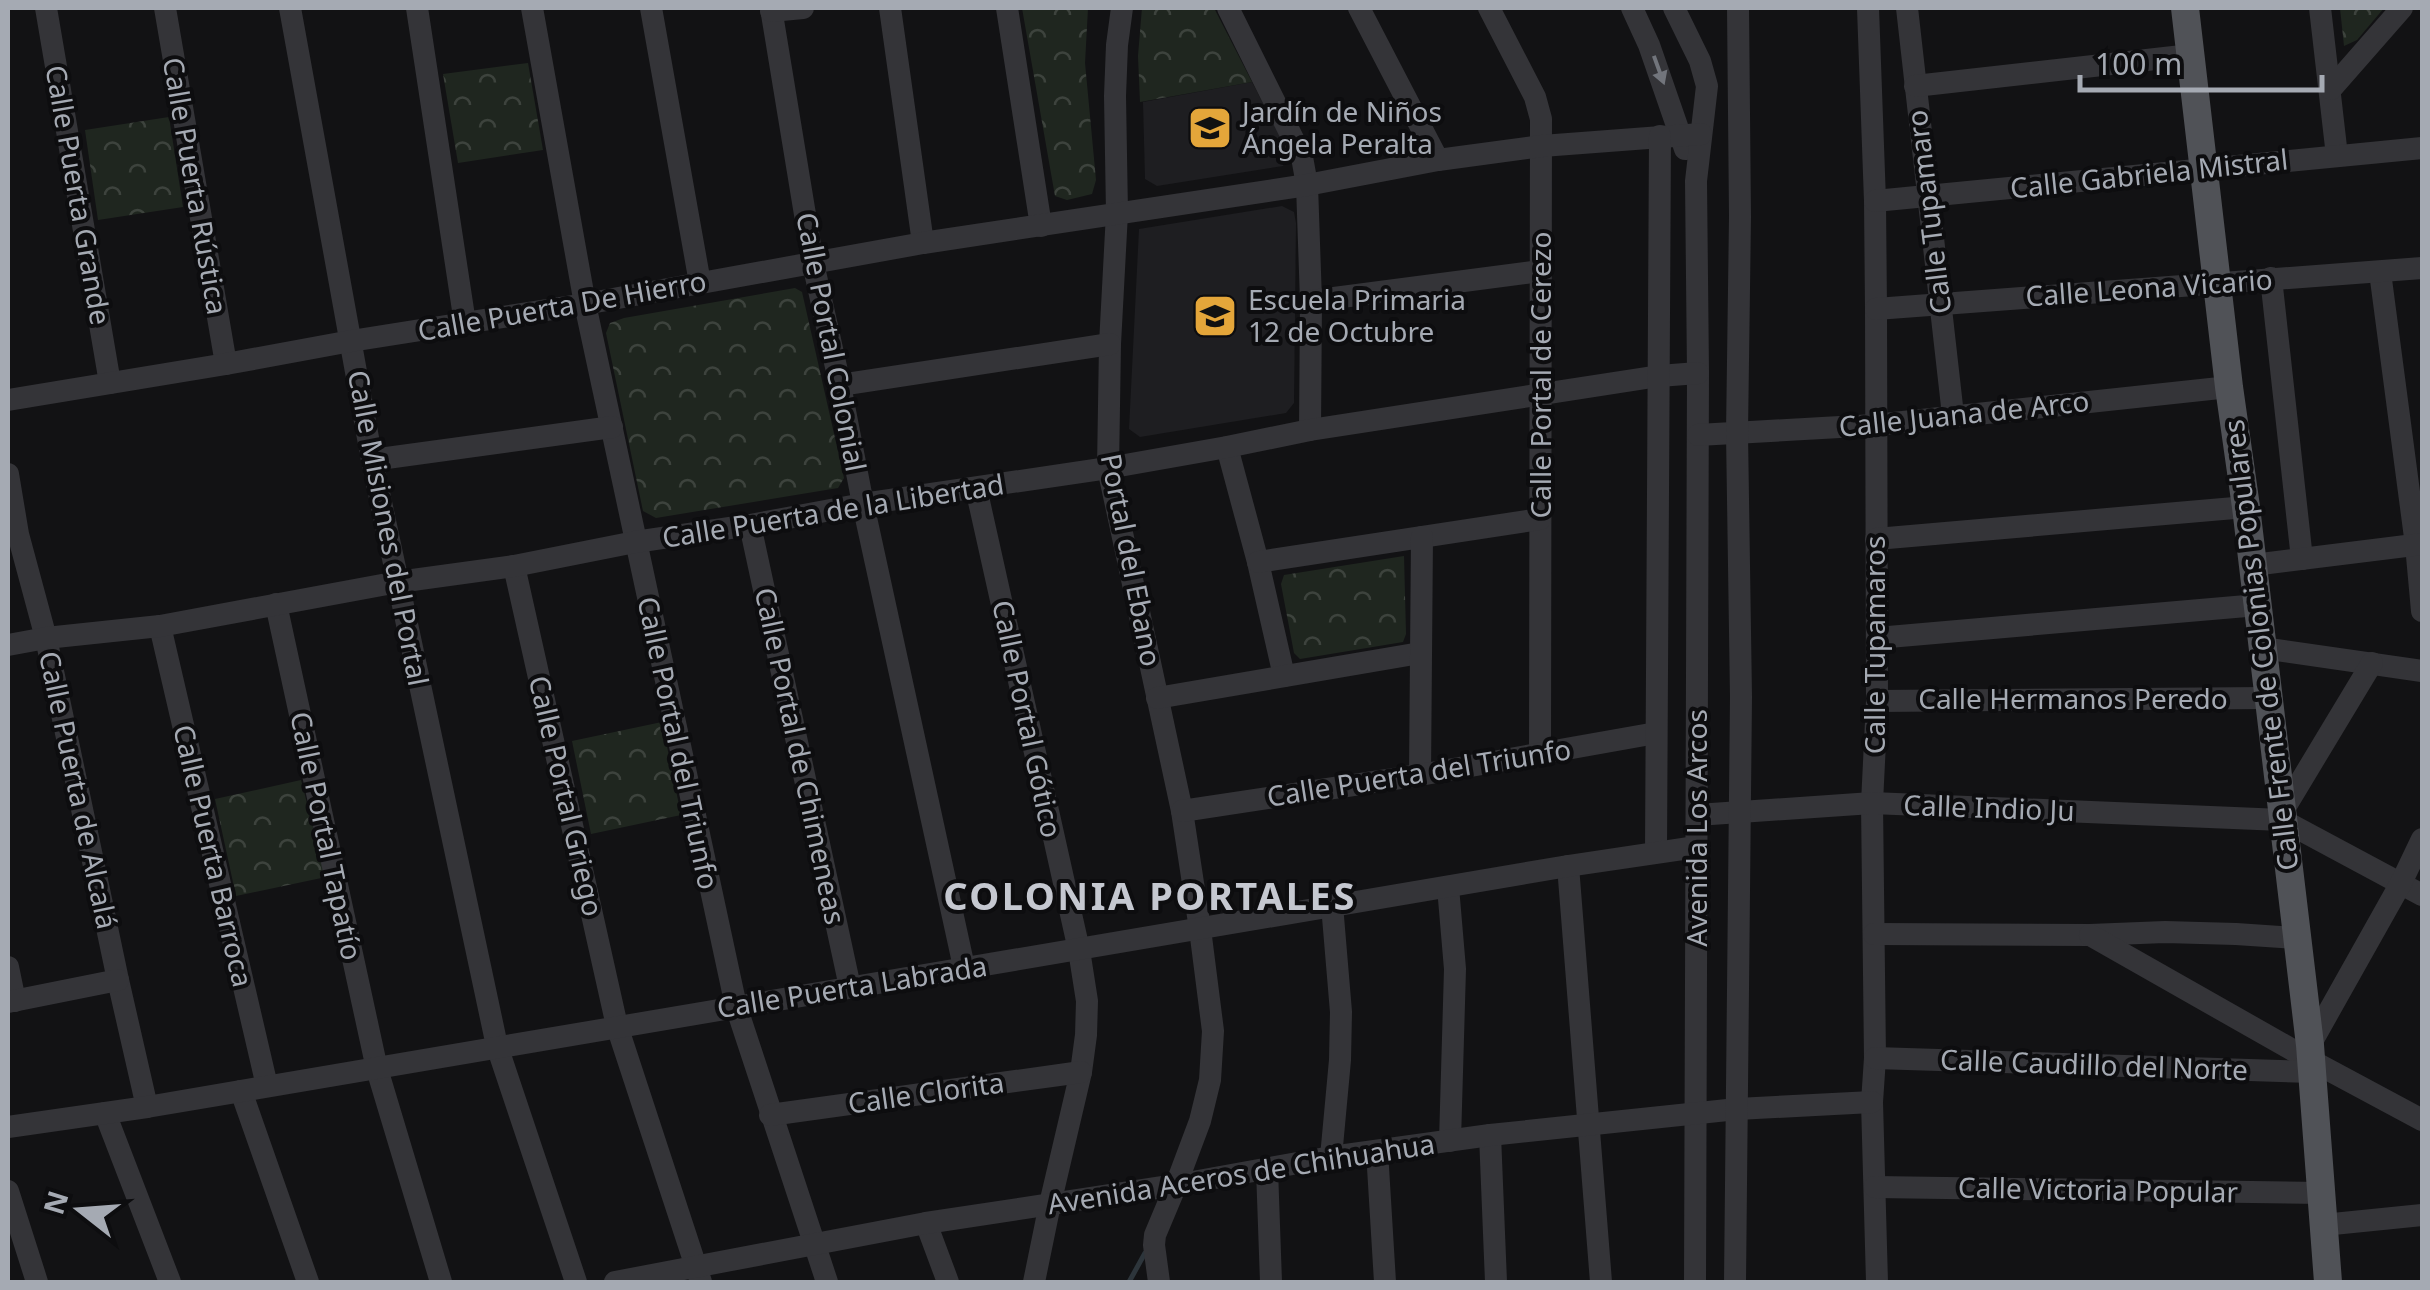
<svg xmlns="http://www.w3.org/2000/svg" width="2430" height="1290" viewBox="0 0 2430 1290" font-family="'Noto Sans',sans-serif">
  <style>
    .built { fill: #1e1e21 }
    .park { fill: url(#park-crowns) }
    .lines { fill: none; stroke-linecap: round; stroke-linejoin: round }
    .stream { stroke: #2d353b; stroke-width: 5 }
    .minor { stroke: #343438; stroke-width: 22 }
    .major { stroke: #505257; stroke-width: 28 }
    .oneway { fill: #72757c }
    .labels { text-anchor: middle; stroke-width: 8; stroke-linejoin: round; paint-order: stroke }
    .poi-label { font-size: 28px; fill: #a5aab3; stroke: #0d0d0f; text-anchor: start }
    .street-label { font-size: 28px; fill: #a5aab3; stroke: #0d0d0f }
    .district-label { font-size: 38px; font-weight: bold; letter-spacing: 2.5px; fill: #c5c8d0; stroke: #0d0d0f }
  </style>
  <defs>
    <pattern id="park-crowns" width="20" height="18" patternUnits="userSpaceOnUse" patternTransform="scale(2.5)"><rect width="20" height="18" fill="#1f261f"/><path d="M2 6a3 3 0 1 1 6 0M12 15a3 3 0 1 1 6 0" fill="none" stroke="#3d433d"/></pattern>
  </defs>
  <rect width="100%" height="100%" fill="#121214"/>
  <!-- built -->
  <g class="built">
    <path d="M1252,82l38,72 -7,12 -126,20 -12,-7 -2,-77z"/>
    <path d="M1282,206l12,6 2,11 -2,180 -8,10 -146,24 -11,-8 10,-200z"/>
  </g>
  <!-- park -->
  <g class="park">
    <path d="M1022,8h66l-3,55 11,117 -4,14 -25,6 -12,-4z"/>
    <path d="M1142,8h72l38,74 -112,20 -2,-46z"/>
    <path d="M2340,8h44l-27,32 -13,6z"/>
    <path d="M528,63l15,87 -85,13 -15,-89z"/>
    <path d="M169,117l14,90 -85,13 -13,-90z"/>
    <path d="M795,288l7,4 42,186 -6,10 -182,30 -13,-7 -37,-178 4,-10 14,-5z"/>
    <path d="M1404,556l2,78 -3,8 -103,17 -6,-6 -13,-69 3,-9z"/>
    <path d="M662,722l19,93 -90,19 -19,-93z"/>
    <path d="M301,780l25,97 -90,19 -21,-97z"/>
  </g>
  <g class="lines">
    <!-- stream -->
    <path class="stream" d="M1129,1282l16,-29"/>
    <!-- minor -->
    <g class="minor">
      <path d="M46,8l64,375"/>
      <path d="M165,8l61,356"/>
      <path d="M290,8l82,452 125,586 79,236"/>
      <path d="M417,8l48,315"/>
      <path d="M532,8l53,296 151,702 91,276"/>
      <path d="M651,8l49,275"/>
      <path d="M771,8l42,255 27,122 23,119 101,463"/>
      <path d="M890,8l33,235"/>
      <path d="M1007,8l34,218"/>
      <path d="M1122,8l-5,37 -2,51 2,117 -7,131 -2,124 74,343 18,118 13,102 -3,49 -10,41 -24,64 -21,50 -1,10 5,37"/>
      <path d="M1228,8l74,149 5,28 4,116 -1,129"/>
      <path d="M1359,8l79,152"/>
      <path d="M1489,8l46,89 6,22 -1,635"/>
      <path d="M1632,8l17,37 36,104"/>
      <path d="M1674,8l26,53 7,25 -11,95 2,192 -3,909"/>
      <path d="M1868,8l7,193 1,108 1,392 -5,102 3,255 -3,44 5,180"/>
      <path d="M1907,8l46,407"/>
      <path d="M2320,8l17,148"/>
      <path d="M771,11l32,-3"/>
      <path d="M1915,86l276,-31"/>
      <path d="M2331,89l71,-81"/>
      <path d="M1875,201l547,-53"/>
      <path d="M2380,272l36,273 6,66"/>
      <path d="M2271,278l31,281"/>
      <path d="M1311,301l230,-30"/>
      <path d="M1876,309l546,-41"/>
      <path d="M840,385l270,-41"/>
      <path d="M8,400l218,-36 125,-23 234,-37 338,-61 384,-58 131,-25 104,-14 159,-12"/>
      <path d="M1698,435l177,-10 354,-38"/>
      <path d="M1227,447l31,115 26,114"/>
      <path d="M372,460l240,-33"/>
      <path d="M8,474l10,60 28,104 72,342 29,127"/>
      <path d="M976,488l103,462 8,51 -1,34 -5,37 -31,132 -16,78"/>
      <path d="M750,525l100,462"/>
      <path d="M1876,539l370,-32"/>
      <path d="M1258,562l282,-43"/>
      <path d="M2253,565l169,-21"/>
      <path d="M514,566l103,460 84,256"/>
      <path d="M276,604l101,465 64,213"/>
      <path d="M160,626l107,460"/>
      <path d="M1877,638l381,-33"/>
      <path d="M8,645l38,-7 114,-12 238,-44 116,-16 121,-24 115,-17 113,-21 245,-36 119,-21 83,-17 349,-54 39,-3"/>
      <path d="M2262,648l160,23"/>
      <path d="M1157,698l263,-45"/>
      <path d="M1877,701l391,-3"/>
      <path d="M1420,775l2,-238"/>
      <path d="M1182,811l238,-36 236,-42"/>
      <path d="M2281,814l91,-151"/>
      <path d="M1697,815l175,-12 410,17 140,75"/>
      <path d="M1656,851l4,-715"/>
      <path d="M1568,866l33,416"/>
      <path d="M1448,887l7,82 -5,172"/>
      <path d="M1874,934l216,1 75,-3 71,2 60,4"/>
      <path d="M2090,935l222,126 110,59"/>
      <path d="M8,967l7,34"/>
      <path d="M8,1002l110,-22"/>
      <path d="M2310,1045l91,-162 21,-44"/>
      <path d="M1875,1058l438,14"/>
      <path d="M241,1091l67,191"/>
      <path d="M105,1113l65,169"/>
      <path d="M770,1115l311,-43"/>
      <path d="M8,1127l139,-20 1421,-241 128,-19"/>
      <path d="M1490,1135l6,147"/>
      <path d="M1377,1151l8,131"/>
      <path d="M1331,1157l9,-97 1,-48 -9,-107"/>
      <path d="M1267,1169l4,113"/>
      <path d="M1875,1187l446,6"/>
      <path d="M8,1191l29,91"/>
      <path d="M926,1223l22,59"/>
      <path d="M2323,1225l99,-10"/>
      <path d="M615,1282l311,-59 250,-38 155,-28 159,-22 247,-26 135,-7"/>
      <path d="M1735,1282l6,-585 -4,-264 3,-216 -2,-209"/>
    </g>
    <!-- major -->
    <path class="major" d="M2185,8l44,379 17,120 64,538 18,237"/>
  </g>
  <!-- one-way arrows -->
  <defs><path id="oneway-solid" d="M-6-.8H1V-3.2L6.5 0L1 3.2V.8H-6Z" transform="scale(2.5)"/></defs>
  <use class="oneway" href="#oneway-solid" transform="translate(1659 70) rotate(70)"/>
  <!-- icons -->
  <defs>
    <symbol id="school-square" viewBox="-11 -11 22 22"><rect x="-9" y="-9" width="18" height="18" rx="4" fill="#e4a63a" stroke="#0d0d0f"/><path d="M0-5L7-2L0 1L-7-2ZM-4 1L0 2.5L4 1V4Q0 6-4 4Z" fill="#111"/></symbol>
  </defs>
  <g fill-rule="evenodd">
    <use href="#school-square" x="1185" y="103" width="50" height="50"/>
    <use href="#school-square" x="1190" y="291" width="50" height="50"/>
  </g>
  <g class="labels">
    <!-- poi labels -->
    <g class="poi-label">
      <text x="1242" y="122">Jardín de Niños<tspan x="1242" dy="32">Ángela Peralta</tspan></text>
      <text x="1248" y="310">Escuela Primaria<tspan x="1248" dy="32">12 de Octubre</tspan></text>
    </g>
    <!-- street labels -->
    <g class="street-label">
      <text transform="translate(2149 174) rotate(-6)" y="10">Calle Gabriela Mistral</text>
      <text transform="translate(195 186) rotate(80)" y="10">Calle Puerta Rústica</text>
      <text transform="translate(78 195) rotate(80)" y="10">Calle Puerta Grande</text>
      <text transform="translate(1929 212) rotate(-97)" y="10">Calle Tupamaro</text>
      <text transform="translate(2149 288) rotate(-4)" y="10">Calle Leona Vicario</text>
      <text transform="translate(562 306) rotate(-10)" y="10">Calle Puerta De Hierro</text>
      <text transform="translate(831 342) rotate(79)" y="10">Calle Portal Colonial</text>
      <text transform="translate(1541 375) rotate(-90)" y="10">Calle Portal de Cerezo</text>
      <text transform="translate(1964 414) rotate(-6)" y="10">Calle Juana de Arco</text>
      <text transform="translate(833 511) rotate(-9)" y="10">Calle Puerta de la Libertad</text>
      <text transform="translate(388 528) rotate(79)" y="10">Calle Misiones del Portal</text>
      <text transform="translate(1131 560) rotate(79)" y="10">Portal del Ebano</text>
      <text transform="translate(1875 645) rotate(-90)" y="10">Calle Tupamaros</text>
      <text transform="translate(2261 645) rotate(-97)" y="10">Calle Frente de Colonias Populares</text>
      <text x="2073" y="709">Calle Hermanos Peredo</text>
      <text transform="translate(1027 719) rotate(78)" y="10">Calle Portal Gótico</text>
      <text transform="translate(678 743) rotate(78)" y="10">Calle Portal del Triunfo</text>
      <text transform="translate(800 756) rotate(78)" y="10">Calle Portal de Chimeneas</text>
      <text transform="translate(1419 773) rotate(-9)" y="10">Calle Puerta del Triunfo</text>
      <text transform="translate(78 790) rotate(78)" y="10">Calle Puerta de Alcalá</text>
      <text transform="translate(566 796) rotate(77)" y="10">Calle Portal Griego</text>
      <text transform="translate(1989 808) rotate(2)" y="10">Calle Indio Ju</text>
      <text transform="translate(1697 828) rotate(-90)" y="10">Avenida Los Arcos</text>
      <text transform="translate(326 836) rotate(78)" y="10">Calle Portal Tapatío</text>
      <text transform="translate(213 856) rotate(77)" y="10">Calle Puerta Barroca</text>
      <text transform="translate(852 987) rotate(-9)" y="10">Calle Puerta Labrada</text>
      <text transform="translate(2094 1065) rotate(2)" y="10">Calle Caudillo del Norte</text>
      <text transform="translate(926 1093) rotate(-8)" y="10">Calle Clorita</text>
      <text transform="translate(1241 1174) rotate(-9)" y="10">Avenida Aceros de Chihuahua</text>
      <text transform="translate(2098 1190) rotate(1)" y="10">Calle Victoria Popular</text>
    </g>
    <!-- district labels -->
    <g class="district-label">
      <text x="1150" y="910">COLONIA PORTALES</text>
    </g>
  </g>
  <!-- border -->
  <rect width="2430" height="1290" fill="none" stroke="#a5aab3" stroke-width="20"/>
  <!-- north arrow -->
  <g transform="translate(80 1210) rotate(287)" stroke="#0d0d0f" stroke-width="8" paint-order="stroke">
  <path d="M0-8L18 38L0 25L-18 38Z" fill="#a5aab3"/>
  <text y="-15" font-size="28" font-weight="bold" text-anchor="middle" fill="#a5aab3">N</text>
  </g>
  <!-- scale -->
  <path d="M2080 75v15h242v-15" fill="none" stroke="#a5aab3" stroke-width="5"/>
  <text x="2095" y="75" font-size="30" fill="#a5aab3" stroke="#0d0d0f" stroke-width="8" paint-order="stroke">100 m</text>
</svg>
